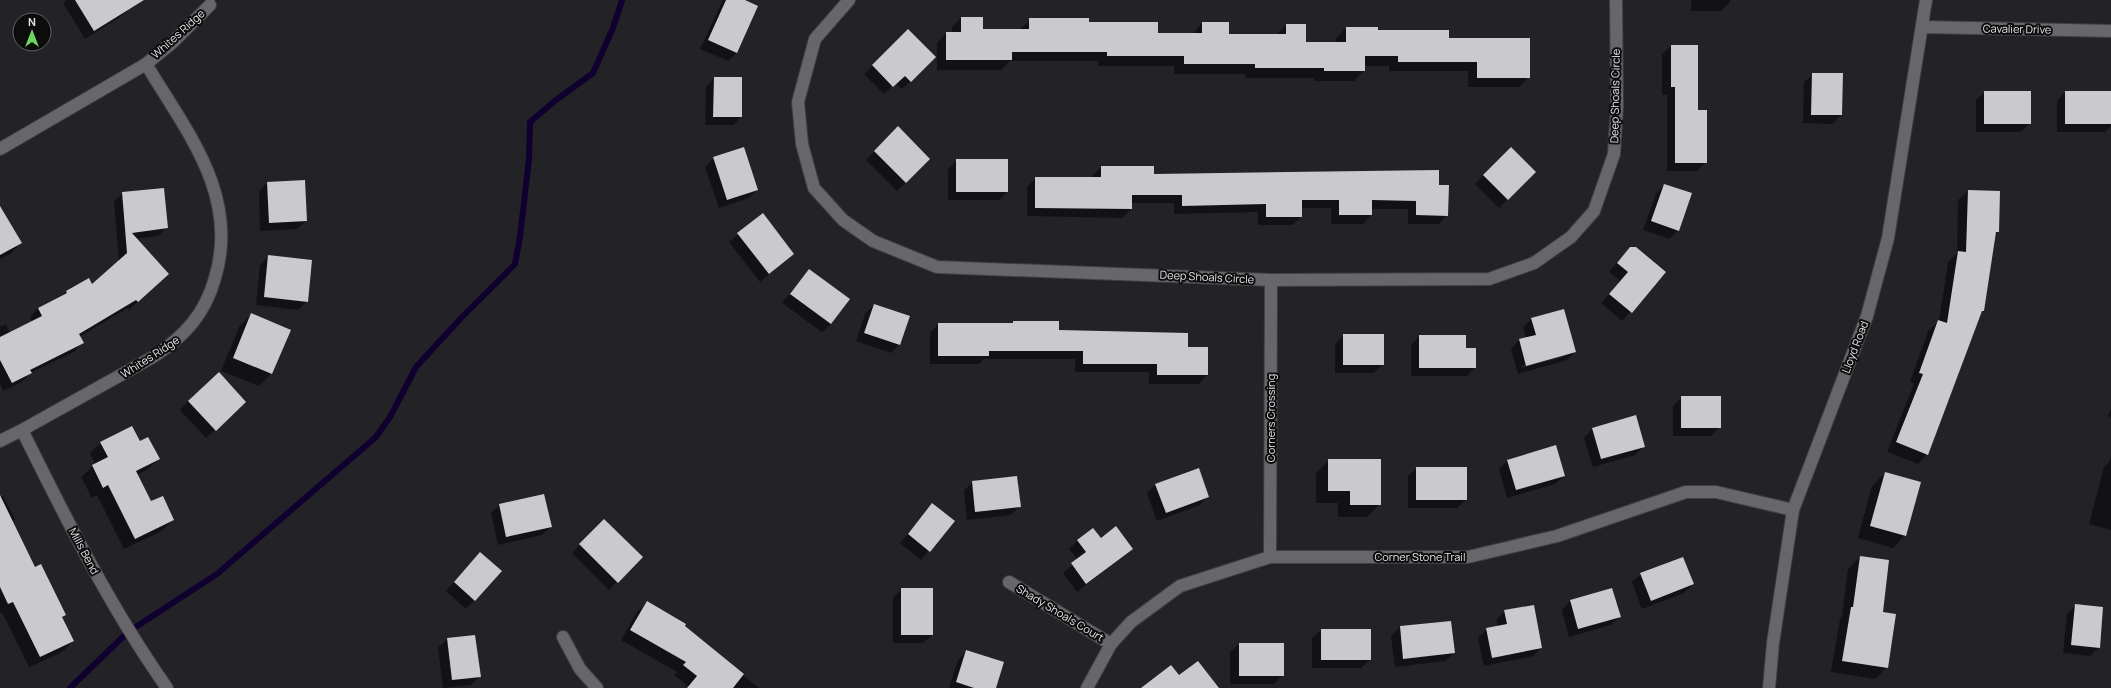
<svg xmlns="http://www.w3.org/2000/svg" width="2111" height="688" viewBox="0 0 2111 688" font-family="Manrope,sans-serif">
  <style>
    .shadow { fill: #0007; fill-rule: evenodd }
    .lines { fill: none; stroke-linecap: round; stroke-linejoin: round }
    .stream { stroke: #100030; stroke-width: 6 }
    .building { fill: #cacace }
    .minor-casing { stroke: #404043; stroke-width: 14 }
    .minor { stroke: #67676b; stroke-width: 12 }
    .labels { text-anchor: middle; stroke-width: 4; stroke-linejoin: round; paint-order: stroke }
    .street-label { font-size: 11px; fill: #e5e5e7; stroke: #0c0c0d }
  </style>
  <rect width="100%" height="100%" fill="#232226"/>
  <!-- shadow -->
  <g class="shadow">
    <path d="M66,0h57l6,9 -9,8 -35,22 -22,-36z"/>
    <path d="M723,0h20l-6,53 -9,8 -28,-12z"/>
    <path d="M1691,0h39v2l-9,9h-30z"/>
    <path d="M961,18l21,12 38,-1 10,-9 58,3 69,11h36l9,-11 26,12h48l10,-10 19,18h31v-5l10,-10 31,3 71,8 81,38 -10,10h-51v-16h-79v-5h-25v5l-10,10h-40v-3h-69v-4h-71v-8h-76v-5h-88l-9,9h-64v-27l9,-10h6v-6z"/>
    <path d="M908,31l27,26 -33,32 -7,-6 -11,11 -20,-20z"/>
    <path d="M1671,46h26v65l9,51 -9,9h-30v-76h-5v-41z"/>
    <path d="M1813,74l28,41 -8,9 -30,-1 1,-41z"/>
    <path d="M714,78l27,39 -8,8h-28l1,-38z"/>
    <path d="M1985,92l45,31 -9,9h-45v-32z"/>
    <path d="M2065,92h46v34l-6,6h-48v-31z"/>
    <path d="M898,128l31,31 -32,32 -31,-31z"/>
    <path d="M1511,148l24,24 -36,36 -24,-24z"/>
    <path d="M714,158l43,31 -8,9 -30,10 -14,-41z"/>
    <path d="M957,160l50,32 -8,8h-51v-31z"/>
    <path d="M1101,167l52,8 285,11 9,29 -8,9h-31v-15h-37v6l-8,9h-32v-16h-30v9l-8,8h-35v-13l-84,2v-11h-43v6l-9,9 -95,-2v-29l9,-9h57v-3z"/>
    <path d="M267,183l39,38 -9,8 -37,2 -1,-40z"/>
    <path d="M1664,185l14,45 -8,9 -27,-9 13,-36z"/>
    <path d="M1968,191l30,41 -3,3 -11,76 -5,4 -52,139 -9,10 -31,-12 27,-68 -4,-2 18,-51 11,-10 9,-59 9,-9 1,-53z"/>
    <path d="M123,193l44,34 -9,9 -22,3 32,35 -39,36 -1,-2 -49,29 3,6 -8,9 -44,21 -8,9 -19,9 -3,-7v-57l6,-3 4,9 22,-11 -2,-5 8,-9 29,-16 25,-6 27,-25 -5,-60z"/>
    <path d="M0,208l21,35 -11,11 -10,5z"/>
    <path d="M762,214l31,40 -33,28 -31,-40z"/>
    <path d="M1630,248l35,24 -43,49 -21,-18 19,-22 -11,-9z"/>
    <path d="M269,256l38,45 -9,9 -42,-5 4,-40z"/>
    <path d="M809,270l22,54 -9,8 -40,-29z"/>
    <path d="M874,305l26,39 -9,9 -35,-12 9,-27z"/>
    <path d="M251,314l38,16 -18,44 -12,12 -38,-15 18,-44z"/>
    <path d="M1532,319l43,33 -8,8 -49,14 -7,-25 8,-9 7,-2 -3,-11zM1566,354v2l-44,12 -1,-2z"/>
    <path d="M1014,322l44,9 129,17 20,27 -8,9h-50v-12h-74v-13h-91l-5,5h-49v-31l8,-9h73z"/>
    <path d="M1344,335l38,30 -8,8h-39v-29z"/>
    <path d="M1419,336l56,31 -8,9h-56v-31z"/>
    <path d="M1682,397l38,30 -9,9h-38v-30z"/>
    <path d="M188,401l49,10 -31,27 -26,-28z"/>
    <path d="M2111,408v9l-3,-1z"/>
    <path d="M1635,417l9,29 -9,9 -42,12 -9,-29 8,-9z"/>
    <path d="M101,443h38l19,16 -11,11 -10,5 14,28 22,17 -11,11 -38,18 -27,-54 -5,3 -11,-21 14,-13 -5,-11z"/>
    <path d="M2111,456v74l-22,-6 15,-57 5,-5z"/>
    <path d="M1329,460l51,44 -13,13h-29v-14h-22v-30z"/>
    <path d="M1507,461l57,15 -9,8 -48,14 -8,-29z"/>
    <path d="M1417,468l49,32 -9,8h-49v-32z"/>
    <path d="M1198,469l10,27 -8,9 -43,16 -10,-28 8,-8z"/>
    <path d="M1885,473l20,62 -12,13 -35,-10 14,-52z"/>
    <path d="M972,482l48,24 -9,9 -44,5 -3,-29z"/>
    <path d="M3,496l12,23 -3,3 22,46 31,47 -4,3 12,23 -11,11 -33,15 -27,-55 -2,1v-116z"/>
    <path d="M932,504l22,17 -33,39 -21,-17z"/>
    <path d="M500,505l51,22 -9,8 -44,10 -7,-32z"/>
    <path d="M604,520l37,37 -32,33 -37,-37z"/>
    <path d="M1100,539l32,9 -55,44 -14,-19 15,-13 -9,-11 9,-9z"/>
    <path d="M1860,557l22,56 5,54 -12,12 -44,-7 9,-53 2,-3 6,-47z"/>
    <path d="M472,562l3,38 -9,9 -20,-18z"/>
    <path d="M1641,574l52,10 -9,9 -42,16 -10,-27z"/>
    <path d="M902,589l30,46 -9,8h-30v-45z"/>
    <path d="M1612,589l8,27 -9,9 -42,12 -7,-27 8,-9z"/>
    <path d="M647,603l36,23 76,62h-72l1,-2 -14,-11 3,-3 -56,-32 16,-28z"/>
    <path d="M2076,605l23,42 -9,9 -27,-3 4,-39z"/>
    <path d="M1505,611l36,37 -8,8 -49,10 -6,-28 9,-9 11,-2 -2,-7z"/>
    <path d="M1450,622l4,31 -9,8 -50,6 -4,-31 9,-9z"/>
    <path d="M1321,630l49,30 -9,8h-49v-30z"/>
    <path d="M474,636l6,40 -9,9 -28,3 -5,-40 9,-9z"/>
    <path d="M1239,644h44v31l-9,9h-44v-32z"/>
    <path d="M966,651l29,37h-46l9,-28z"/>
  </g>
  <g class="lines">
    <!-- stream -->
    <path class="stream" d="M70,688l58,-56 89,-58 159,-137 14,-20 26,-50 45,-49 54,-54 5,-27 9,-78 1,-37 26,-22 37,-27 20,-45 9,-28"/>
  </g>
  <!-- building -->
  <g class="building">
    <path d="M75,0h69l-50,31z"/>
    <path d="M726,0h19l13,6 -21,47 -29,-13z"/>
    <path d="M961,17h22v12h46v-11h60v4h69v11h44v-11h27v12h57v-10h20v18h40v-15h32v3h71v8h81v40h-53v-16h-79v-6h-33v15h-41v-3h-69v-4h-71v-8h-77v-4h-95v8h-66v-28h15z"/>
    <path d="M908,29l28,28 -25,25 -6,-6 -12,11 -21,-22z"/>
    <path d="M1671,45h27v65h9v53h-32v-76h-4z"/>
    <path d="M1812,73h31l-1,42h-31z"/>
    <path d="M714,77h28v40h-29z"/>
    <rect x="1984" y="91" width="47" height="33"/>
    <rect x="2065" y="91" width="46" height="33"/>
    <path d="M898,126l32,33 -24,24 -32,-32z"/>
    <path d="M744,147l14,43 -31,10 -14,-43z"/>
    <path d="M1511,147l25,25 -28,28 -25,-25z"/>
    <rect x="956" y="159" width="52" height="33"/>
    <path d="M1101,166h53v8l285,-4v15h10l-1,31 -32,-1v-14l-44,-1v15h-33v-15h-37v17h-36v-13l-84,2v-11h-50v14l-97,-1v-31h66z"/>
    <path d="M305,180l2,41 -38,2 -2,-41z"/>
    <path d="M1664,184l28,9 -13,38 -28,-10z"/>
    <path d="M164,188l4,40 -36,5 37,41 -31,28 -2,-2 -57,34 5,9 -54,27 2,3 -20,10 -12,-23v-23l42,-21 -4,-8 29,-15 -1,-2 23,-13 3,6 35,-31 -5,-61z"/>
    <path d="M1968,190l32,1 -1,41h-3l-12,79h-2l-54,144 -32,-13 27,-68 -4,-1 19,-53 9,3 11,-72 8,1z"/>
    <path d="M0,206l22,37 -22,12z"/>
    <path d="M763,213l31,41 -25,20 -32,-41z"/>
    <path d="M1630,247h6l30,25 -34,41 -23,-19 19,-22 -11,-9z"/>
    <path d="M268,255l44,5 -4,42 -44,-5z"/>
    <path d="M809,269l41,30 -19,25 -41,-30z"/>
    <path d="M874,304l36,12 -10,29 -36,-12z"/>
    <path d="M1564,309l12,43 -50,14 -7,-27 17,-4 -5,-17z"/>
    <path d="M251,313l40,17 -19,44 -39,-16z"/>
    <path d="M1013,321h46v9l129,3v14h20v28h-51v-11h-74v-13h-94v5h-51v-33h75z"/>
    <rect x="1343" y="334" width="41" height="31"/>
    <path d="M1419,335h47v13h10v20h-57z"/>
    <path d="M219,372l27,30 -30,29 -28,-30z"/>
    <rect x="1681" y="396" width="40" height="32"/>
    <path d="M1636,415l9,32 -44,12 -9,-31z"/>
    <path d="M132,426l8,15 8,-4 12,22 -24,12 15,30 12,-5 11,24 -39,19 -27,-54 -5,3 -11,-23 16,-8 -8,-15z"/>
    <path d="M1556,445l9,31 -49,14 -9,-30z"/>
    <path d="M1328,459h53v46h-31v-14h-22z"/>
    <rect x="1416" y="467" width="51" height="33"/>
    <path d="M1199,468l10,29 -43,16 -11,-29z"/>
    <path d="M1885,472l36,10 -15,54 -36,-10z"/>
    <path d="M1017,476l4,31 -46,5 -3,-31z"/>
    <path d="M544,494l8,33 -46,10 -7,-33z"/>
    <path d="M0,495l35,72 6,-3 25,51 -4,2 12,24 -34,16 -27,-55 -5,2 -8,-17z"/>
    <path d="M932,503l23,18 -25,31 -22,-18z"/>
    <path d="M604,519l39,38 -25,26 -39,-39z"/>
    <path d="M1116,526l17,23 -47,35 -15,-21 15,-11 -9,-12 16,-12 8,10z"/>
    <path d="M480,552l22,19 -27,30 -21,-19z"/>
    <path d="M1860,556l29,4 -6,52 13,2 -8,54 -46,-7 9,-54h2z"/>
    <path d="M1683,557l11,27 -43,17 -11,-28z"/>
    <rect x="901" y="588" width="32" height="47"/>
    <path d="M1612,588l9,29 -43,12 -8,-29z"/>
    <path d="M647,601l39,23 -1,2 59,48 -11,14h-46l10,-12 -14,-11 3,-3 -56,-32z"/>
    <path d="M2075,604l28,3 -3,41 -29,-3z"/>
    <path d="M1534,605l8,43 -50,10 -6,-30 21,-4 -3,-14z"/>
    <path d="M1451,621l4,32 -52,6 -3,-33z"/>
    <rect x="1321" y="629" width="50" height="31"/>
    <path d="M475,635l6,42 -29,3 -5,-42z"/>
    <rect x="1239" y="643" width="45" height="33"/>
    <path d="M966,650l38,12 -8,26h-22l-18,-6z"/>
    <path d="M1198,661l21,27h-78l30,-23 8,10z"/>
  </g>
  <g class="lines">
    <defs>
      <g id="minor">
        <path d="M849,0l-34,39 -17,63 4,42 12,44 29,32 30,21 64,26 334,13 218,-1 45,-16 37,-26 23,-26 20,-57 3,-48 -1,-106"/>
        <path d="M1922,27l189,4"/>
        <path d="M146,64l27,-22 37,-37"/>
        <path d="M0,149l146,-85c40,67 94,131 69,214 -10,36 -30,58 -62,79l-131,73"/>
        <path d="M0,441l22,-11c44,89 88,177 145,258"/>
        <path d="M1270,557l1,-277"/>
        <path d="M1009,582l102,62"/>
        <path d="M563,637l17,32 17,19"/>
        <path d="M1087,688l24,-44 20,-22 49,-36 90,-29h198l89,-21 129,-44h30l77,18"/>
        <path d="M1769,688l4,-45 20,-133 74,-194 21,-78 38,-238"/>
      </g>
    </defs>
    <!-- minor casing -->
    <use href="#minor" class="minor-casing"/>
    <!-- minor -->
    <use href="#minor" class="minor"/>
  </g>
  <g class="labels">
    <!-- street labels -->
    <g class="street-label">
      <text transform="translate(2017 29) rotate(1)" y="4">Cavalier Drive</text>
      <text transform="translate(178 34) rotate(-42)" y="4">Whites Ridge</text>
      <text transform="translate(1615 96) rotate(-89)" y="4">Deep Shoals Circle</text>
      <text transform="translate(1207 277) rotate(3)" y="4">Deep Shoals Circle</text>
      <text transform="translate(1855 347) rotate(-69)" y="4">Lloyd Road</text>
      <text transform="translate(150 357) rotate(-33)" y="4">Whites Ridge</text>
      <text transform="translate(1271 418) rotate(-90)" y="4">Corners Crossing</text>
      <text transform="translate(84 551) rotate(62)" y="4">Mills Bend</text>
      <text x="1420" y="561">Corner Stone Trail</text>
      <text transform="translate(1060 613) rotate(31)" y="4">Shady Shoals Court</text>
    </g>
  </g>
  <!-- north arrow -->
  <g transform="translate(32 32)"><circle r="19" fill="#0c0c0d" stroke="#636364"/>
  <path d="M0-3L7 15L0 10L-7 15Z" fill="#6ed360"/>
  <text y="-6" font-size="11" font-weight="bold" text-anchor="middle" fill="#e5e5e7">N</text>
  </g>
</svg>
